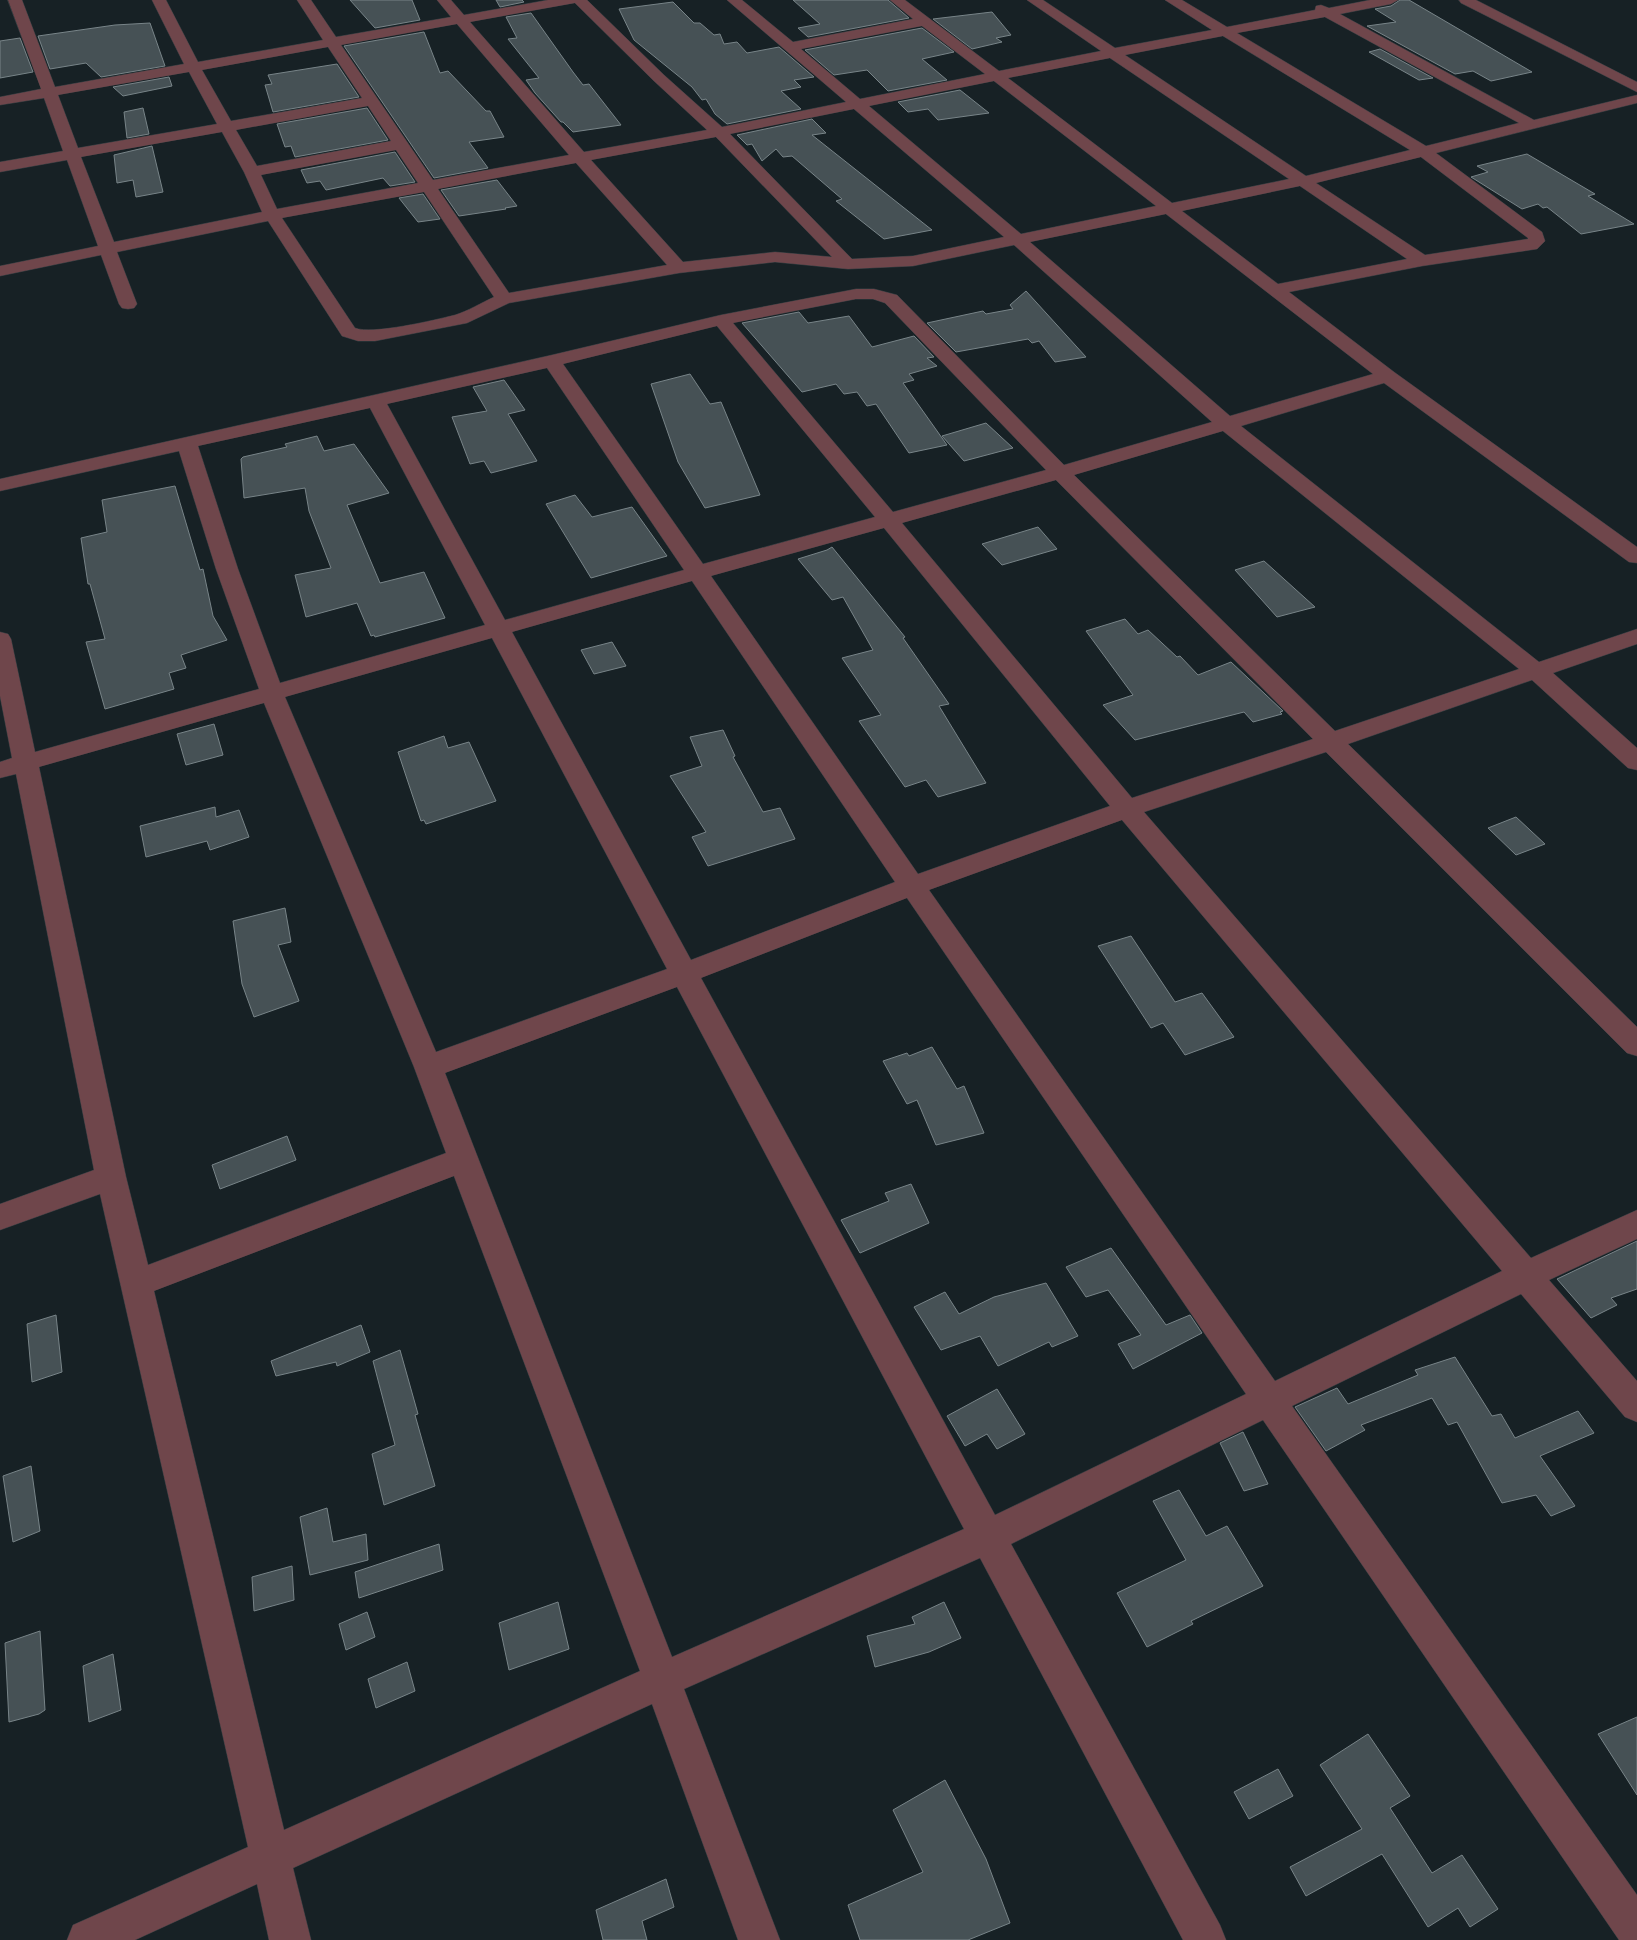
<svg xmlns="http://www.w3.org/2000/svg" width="1637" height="1940" viewBox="0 0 1637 1940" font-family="Montserrat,sans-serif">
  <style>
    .building { fill: #465155; stroke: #788488 }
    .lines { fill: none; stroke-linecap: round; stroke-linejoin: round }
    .street-casing { stroke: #343e42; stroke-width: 1 }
    .street { fill: #6f464b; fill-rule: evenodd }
  </style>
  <rect width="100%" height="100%" fill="#172125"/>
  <!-- building -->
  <g class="building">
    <path d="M350,0h62l8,20 -45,8z"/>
    <path d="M496,0h26l2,2 -24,5z"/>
    <path d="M793,0h95l21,18 -101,19 -10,-9 22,-4z"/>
    <path d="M1400,0h9l123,72 -41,9 -18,-10 -18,3 -88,-48 29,-4 -21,-13 16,-3z"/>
    <path d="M673,2l21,21h6l14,12 6,-1 4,10 13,-2 10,11 32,-6 35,30 -20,3 7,7 -20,4 20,18 -74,15 -12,-10 -9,-15 -4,1 -10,-13 -58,-47 -15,-31z"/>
    <path d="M992,12l19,23 -15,3 6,4 -30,7 -39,-30z"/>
    <path d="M531,13l42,59 10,13 6,-1 32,41 -48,7 -10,-10h-2l-26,-29 -9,-13 13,-2 -31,-39 9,-1 -11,-21z"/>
    <path d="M150,23l15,43 -64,11 -15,-14 -36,6 -12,-33 77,-11z"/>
    <path d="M922,28l32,24 -32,7 25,21 -59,11 -21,-21 -33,5 -29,-25z"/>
    <path d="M424,32l16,41 8,-2 38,40h4l14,26 -35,5 19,26 -54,10 -90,-132z"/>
    <path d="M20,38l13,34 -33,6v-37z"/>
    <path d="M1380,49l53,29 -14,2 -50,-28z"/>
    <path d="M337,64l22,33 -86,15 -8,-27 7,-1 -4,-9z"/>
    <path d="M169,77l3,9 -49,10 -10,-9z"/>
    <path d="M960,90l29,23 -51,7 -10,-11 -20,3 -10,-10z"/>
    <path d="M143,108l6,26 -22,4 -3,-26z"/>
    <path d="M367,108l21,32 -93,17 -4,-11 -6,1 -8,-23z"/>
    <path d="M812,119l14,14 -14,2 120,95 -48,9 -48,-38 6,-2 -50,-43 -9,1 -7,-8 -14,12 -10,-17 -5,1 -10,-10z"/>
    <path d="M152,146l11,46 -27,5 -3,-17 -16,3 -3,-28z"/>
    <path d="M395,152l20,30 -25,4 -7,-8 -57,12 -6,-9 -13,2 -6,-13z"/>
    <path d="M1527,154l68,40 -7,2 46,28 -53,10 -34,-27 -4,1 -5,-4 -16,5 -51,-32 17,-5 -11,-6z"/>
    <path d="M497,180l20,26 -12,2 1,1 -47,7 -18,-26z"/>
    <path d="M423,194l17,25 -22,3 -19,-24z"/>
    <path d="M1026,291l60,66 -31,5 -16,-21 -7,2 -4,-4 -72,13 -29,-29 56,-12 3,3 27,-5 -3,-4z"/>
    <path d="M799,312l9,11 41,-7 23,31 42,-11 20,21 -7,1 10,8 -28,8 5,6 -11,3 44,62 -38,8 -33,-49 -9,2 -10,-14 -13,2 -8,-10 -34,8 -60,-69z"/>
    <path d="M690,374l20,30 11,-2 39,93 -55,13 -27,-46 -27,-78z"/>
    <path d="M504,380l21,30 -17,4 29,47 -46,12 -7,-12 -14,3 -18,-47 35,-6 -14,-24z"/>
    <path d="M986,423l27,25 -49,13 -22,-25z"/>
    <path d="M317,436l7,15 30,-7 35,49 -42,12 33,78 44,-11 21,46 -70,19 -1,-2 -3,1 -14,-33 -51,14 -11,-42 36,-7 -22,-57 -4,-23 -61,10 -3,-39 2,-2 44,-10 -2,-3z"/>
    <path d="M175,486l25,84 3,-1 10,47 14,24 -46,15 5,13 -17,5 5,16 -69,20 -19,-67 19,-3 -15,-55h-2l-7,-46 26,-6 -5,-32z"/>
    <path d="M575,495l17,22 40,-10 35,49 -76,22 -45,-74z"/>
    <path d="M1038,527l19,22 -55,16 -20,-21z"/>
    <path d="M832,547l73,90 -2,1 46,66 -10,2 47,77 -48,14 -12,-17 -21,7 -46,-66 22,-6 -39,-57 31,-8 -30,-53 -11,3 -34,-41 29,-9z"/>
    <path d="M1264,561l51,46 -38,10 -42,-47z"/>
    <path d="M1125,619l13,15 10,-4 29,27 3,-1 18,19 33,-13 52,49 -3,1 2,2 -29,8 -9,-10 -109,28 -32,-35 30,-10 -47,-64z"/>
    <path d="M612,642l14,24 -32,8 -13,-24z"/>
    <path d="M214,724l9,31 -37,10 -9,-31z"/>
    <path d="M723,730l12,26 -2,1 30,55 17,-4 15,31 -87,27 -16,-29 14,-5 -36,-56 32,-10 -12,-29z"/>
    <path d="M444,736l4,12 21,-6 27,59 -70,23 -2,-4 -3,1 -23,-69z"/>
    <path d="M215,807l1,10 23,-7 10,27 -39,13 -3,-9 -61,16 -6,-31z"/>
    <path d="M1516,817l29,27 -29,11 -28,-27z"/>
    <path d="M285,908l6,34 -13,3 21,56 -45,16 -12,-33 -9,-63z"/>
    <path d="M1131,936l44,66 27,-9 32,44 -49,18 -22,-32 -12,5 -53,-82z"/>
    <path d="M932,1047l25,42 7,-3 20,47 -48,12 -19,-45 -10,4 -24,-43 24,-8 2,3z"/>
    <path d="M287,1136l9,24 -76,29 -8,-24z"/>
    <path d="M911,1184l18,39 -69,30 -19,-33 48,-19 -4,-8z"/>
    <path d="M1637,1241v48l-26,9 6,7 -26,13 -34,-39z"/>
    <path d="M1111,1248l55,77 24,-10 12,18 -69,36 -15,-25 23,-9 -33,-45 -22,7 -20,-30z"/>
    <path d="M1046,1283l32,53 -26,11 -3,-5 -51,24 -18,-30 -39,14 -27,-43 31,-15 14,22 35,-17z"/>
    <path d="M56,1315l6,57 -30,10 -5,-58z"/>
    <path d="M361,1325l9,27 -33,14 -1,-4 -60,14 -5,-15z"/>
    <path d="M400,1350l18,64 -3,1 20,71 -51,19 -12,-51 23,-9 -22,-84z"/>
    <path d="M1455,1357l37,59 9,-2 14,24 63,-27 16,22 -54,23 35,50 -24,10 -15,-21 -34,8 -45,-81 -9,3 -16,-27 -71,27 4,5 -39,21 -31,-44 42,-19 11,16 70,-29 -3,-5z"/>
    <path d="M997,1389l28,45 -28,15 -10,-15 -22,12 -18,-30z"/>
    <path d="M1243,1432l25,52 -24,7 -24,-48z"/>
    <path d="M31,1466l9,65 -27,11 -10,-66z"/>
    <path d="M1179,1490l27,46 21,-10 36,60 -72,35 2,3 -46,23 -30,-54 69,-33 -33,-59z"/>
    <path d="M327,1508l6,34 33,-8 2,26 -58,15 -10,-58z"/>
    <path d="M439,1544l4,26 -84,28 -4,-26z"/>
    <path d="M292,1566l2,34 -40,11 -2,-34z"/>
    <path d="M558,1602l11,47 -60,21 -10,-47z"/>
    <path d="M944,1602l17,36 -32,14 -54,15 -8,-31 48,-12 -3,-7z"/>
    <path d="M367,1612l8,25 -29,13 -7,-26z"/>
    <path d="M40,1631l5,79 -6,4 -30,8 -4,-79z"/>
    <path d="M113,1654l8,56 -32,12 -6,-56z"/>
    <path d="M407,1662l8,29 -39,17 -8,-29z"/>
    <path d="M1637,1717v78l-39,-61z"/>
    <path d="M1368,1734l42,62 -20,12 42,65 30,-18 36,54 -28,18 -12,-19 -30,19 -46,-73 -76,42 -16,-29 72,-38 -42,-64z"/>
    <path d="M1278,1769l15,27 -44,23 -15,-27z"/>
    <path d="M945,1780l41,79 24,64 -42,17h-108l-12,-35 75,-33 -30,-62z"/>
    <path d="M666,1879l8,28 -32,14 5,19h-44l-7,-30z"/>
  </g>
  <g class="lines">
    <defs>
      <g id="street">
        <path d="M8,0h14l33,87 129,-23 -32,-64h14l32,62 125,-22 -26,-40h14l25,37 115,-20 -14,-17h14l13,15 84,-15h39l77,75 58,52 124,-25 -119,-102h15l51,42 120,-23 -23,-19h15l94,71 102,-20 -74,-51h16l72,48 97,-18 -47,-30h17l45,27 88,-17 1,-4 5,-1 8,3 41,-8h28l-7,4 -51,10 194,106 103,-25v8l-201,50 106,79 3,9 -8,8 -115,17 -133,26 105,80 243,175v16l-8,-1 -245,-179 -143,43 298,236 98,-33v15l-84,29 84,75v22l-9,-2 -96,-88 -184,64 289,283v29l-10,-3 -301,-301 -182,60 387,446 106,-48v29l-88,41 88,101v41l-12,-5 -104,-123 -229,112 345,489v45h-18l-356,-520 -252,124 209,381 6,15h-43l-203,-382 -296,131 96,251h-42l-86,-236 -359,164 18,72h-42l-12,-56 -122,56h-68l6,-15 175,-78 -148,-653 -100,36v-26l94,-34 -78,-396 -16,4v-16l12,-4 -12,-62v-64l8,2 3,5 24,113 224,-63 -43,-120 -37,-118 -179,40v-12l552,-124 169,-40 135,-26h18l23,6 167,170 148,-43 -198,-177 -101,21 -65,3 -73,-7 -96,11 -170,30 -42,20 -92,18h-17l-16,-5 -74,-115 -151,31 20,52 -3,4 -6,1 -6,-1 -3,-4 -18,-49 -101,21v-10l98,-20 -31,-86 -67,12v-10l63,-11 -19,-53 -44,7v-8l41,-8zM575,3l79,78 53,49 -123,22 -114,-130zM1325,17l194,106 -93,23 -189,-113zM457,24l112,131 -136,25 -92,-135zM922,26l63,48 -125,25 -59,-50zM1223,36l187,114 -104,26 -181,-121zM328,47l34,51 -131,23 -29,-51zM1110,58l179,121 -117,24 -164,-125zM189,72l28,52 -139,24 -20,-53zM994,81l162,125 -135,28 -152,-128zM368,106l23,35 -134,25 -21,-36zM854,109l150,128 -91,19 -61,3 -122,-125zM222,132l22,40 18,40 -148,30 -33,-85zM716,137l116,120 -57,-5 -92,10 -92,-102zM396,150l22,33 -141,26 -16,-34zM1421,157l107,81v1l-103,16 -109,-72zM576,163l91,102 -158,28 -71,-104zM1300,186l107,73 -129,25 -96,-73zM424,192l70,105c-13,6 -26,14 -39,18 -20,5 -83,20 -100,13l-73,-110zM1166,214l207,160 -143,42 -200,-174zM856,299h17l12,4 161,167 -153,42 -160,-189zM717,326l158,191 -172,47 -140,-200zM547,368l137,202 -179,50 -118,-216zM370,408l115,217 -205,58 -42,-114 -40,-123zM1223,431l296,238 -184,62 -261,-256zM1056,480l257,259 -181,59 -230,-275zM884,528l226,278 -192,68 -207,-298zM692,581l203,301 -204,78 -179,-328zM492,638l175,331 -231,83 -151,-355zM264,703l150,364 32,86 -298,112 -22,-88 -87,-410zM1122,820l380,451 -227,110 -346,-491zM907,898l339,496 -251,121 -294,-537zM677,987l287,542 -292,128 -227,-584zM454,1176l186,495 -356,159 -130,-539z"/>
        <path d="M1459,0h17l161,82v10l-176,-89z"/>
      </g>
    </defs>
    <!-- street casing -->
    <use href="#street" class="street-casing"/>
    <!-- street -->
    <use href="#street" class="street"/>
  </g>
</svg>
